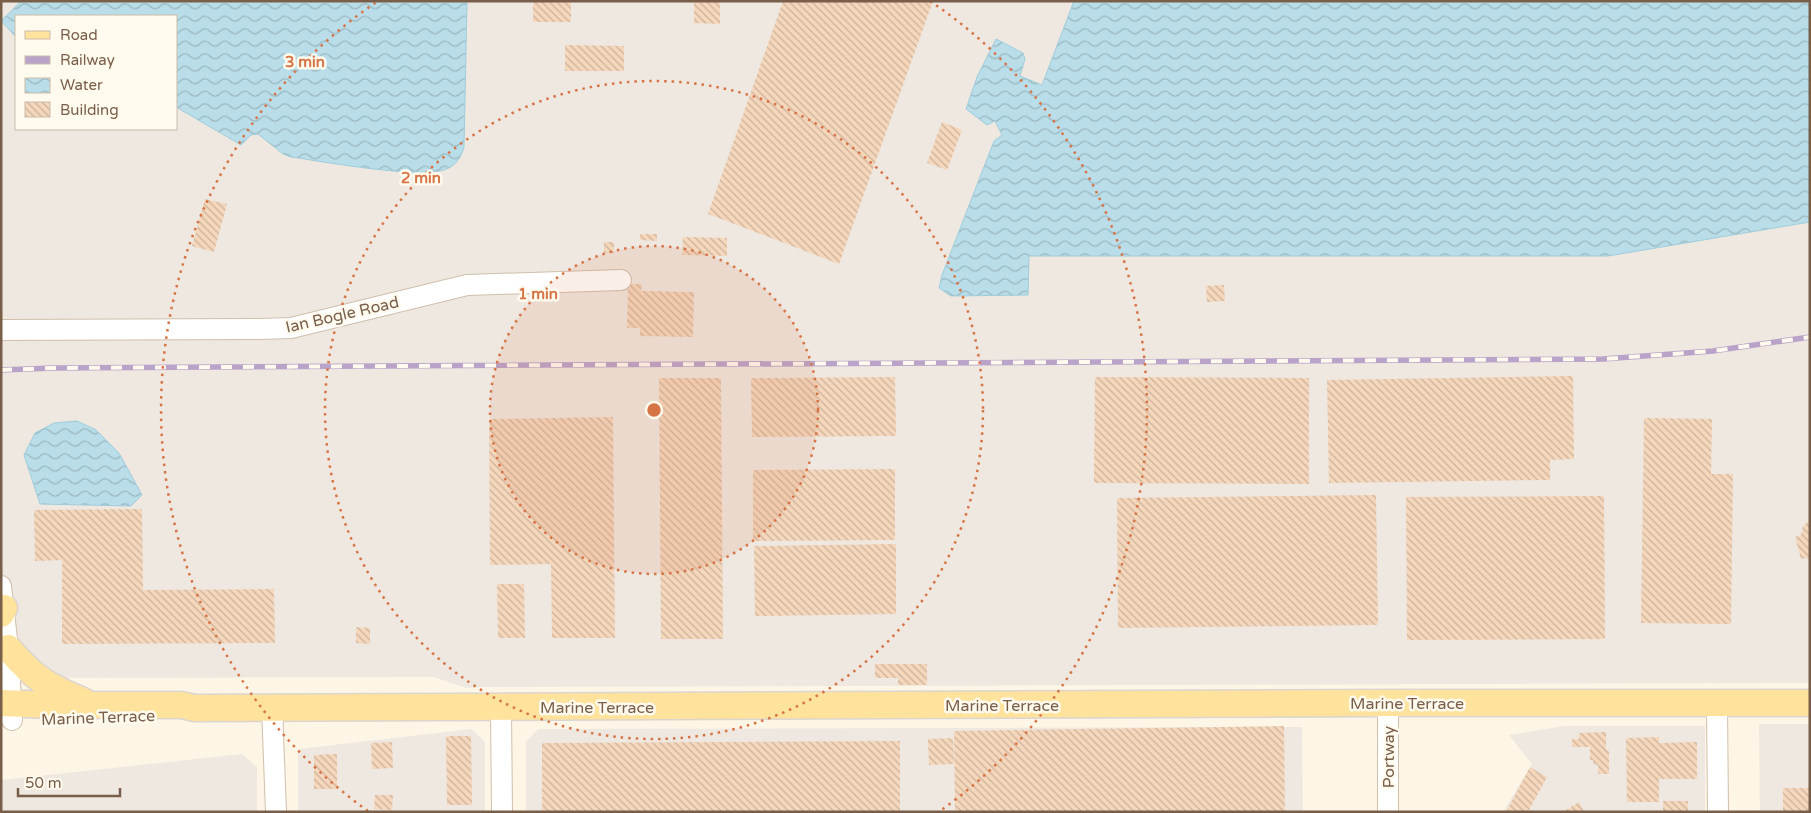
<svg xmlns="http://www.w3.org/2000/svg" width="1811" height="813" viewBox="0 0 1811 813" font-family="'Varela Round',sans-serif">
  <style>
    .industrial { fill: #eee8e0 }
    .water { fill: url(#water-waves); stroke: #9fcddb }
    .building { fill: url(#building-back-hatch) }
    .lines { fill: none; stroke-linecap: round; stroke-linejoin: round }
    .minor-casing { stroke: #d0bfab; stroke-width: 22 }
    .major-casing { stroke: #dcd5d0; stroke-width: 29 }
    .minor { stroke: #fff; stroke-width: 20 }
    .major { stroke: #ffe29c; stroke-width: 26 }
    .rail-casing { stroke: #baa3c9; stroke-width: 5.5 }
    .rail { stroke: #fffaee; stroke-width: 4; stroke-dasharray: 11; stroke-linecap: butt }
    .ring { fill: none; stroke: #d77446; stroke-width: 2.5; stroke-dasharray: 2.5 5 }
    .labels { text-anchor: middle; stroke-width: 5; stroke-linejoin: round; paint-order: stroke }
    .street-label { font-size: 16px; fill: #795e49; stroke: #fffaee }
    .centre { fill: #d77446; stroke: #fffaee; stroke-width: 2.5 }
    .ring-label { font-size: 15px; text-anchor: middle; font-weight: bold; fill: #d77446; stroke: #fffaee; stroke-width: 5; stroke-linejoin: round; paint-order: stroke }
  </style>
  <defs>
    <pattern id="water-waves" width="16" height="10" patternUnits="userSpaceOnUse" patternTransform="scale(1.25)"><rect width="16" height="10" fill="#b9dee9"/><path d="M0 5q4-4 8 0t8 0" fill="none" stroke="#9bb7bf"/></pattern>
    <pattern id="building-back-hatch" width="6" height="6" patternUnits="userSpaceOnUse" patternTransform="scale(1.25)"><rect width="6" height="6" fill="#f5d7bc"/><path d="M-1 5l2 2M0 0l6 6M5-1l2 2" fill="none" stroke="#cbb29b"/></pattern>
  </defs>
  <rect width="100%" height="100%" fill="#fdf6e6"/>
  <!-- industrial -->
  <g class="industrial">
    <path d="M1,1h20l-20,20z"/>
    <path d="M467,1h607l-32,84 -23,-9 6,-17 -30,62 7,14 -8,6 -3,11 38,104h579l202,-34v461l-1328,4 -16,1 -32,-11 -433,1v-656l15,15v92h160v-22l64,38 11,-10 7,-1 25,20 8,3 112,15 27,1 19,-5 15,-21z"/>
    <path d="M1759,724h51v88h-50z"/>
    <path d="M1564,726h141v86h-202l29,-48 -23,-29z"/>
    <path d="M1302,727l1,85h-777v-70l12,-13z"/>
    <path d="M472,729l13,13v70h-187v-63z"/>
    <path d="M242,754l15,13v45h-256v-32z"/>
  </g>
  <!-- water -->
  <g class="water">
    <path d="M21,1h446l-3,146c-2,8 -7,17 -15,21 -23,13 -128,-7 -158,-11l-8,-3 -25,-20 -7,1 -10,10 -65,-38v-91h-160v21l-15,-16z"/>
    <path d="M1074,1h736v221l-202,34h-579l-1,39 -77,1 -12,-8 3,-13 52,-134 8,-6 -7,-14 -8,4 -21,-16 11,-32 19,-38 27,14 2,6 -5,17 22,9z"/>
    <path d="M77,421l19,9 23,23 23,42 -11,11 -91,-2 -16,-49 11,-22 19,-10z"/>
  </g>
  <!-- building -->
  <g class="building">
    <rect x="533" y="1" width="38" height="21"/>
    <path d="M694,1h26v23l-26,-1z"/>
    <path d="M783,1h150l-94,263 -131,-50z"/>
    <path d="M565,45l59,1v25h-59z"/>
    <path d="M942,122l20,8 -15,40 -20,-7z"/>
    <path d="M205,199l22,5 -13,48 -22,-6z"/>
    <path d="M640,234h17v7l-17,-1z"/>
    <path d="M683,237l44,1v18l-45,-1z"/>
    <rect x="604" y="242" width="10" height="11"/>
    <path d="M628,284h14l-1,7 53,1 -1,45 -53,-1v-8h-13z"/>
    <path d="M1224,285l1,16 -18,1 -1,-16z"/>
    <path d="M1573,376l1,83 -24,1v20l-221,3 -2,-103z"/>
    <path d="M895,377l1,59 -144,1 -1,-59z"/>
    <path d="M1095,377l214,1v106l-215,-1z"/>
    <path d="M659,378h62l2,261h-62z"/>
    <path d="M613,417l2,221h-63l-1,-74 -61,1 -1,-146z"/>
    <path d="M1644,418l68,1 -1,55h22l-2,150 -90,-1z"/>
    <path d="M895,469v71l-142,1v-71z"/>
    <path d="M1376,495l2,130 -260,3 -1,-130z"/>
    <path d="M1604,496l1,143 -198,1 -1,-143z"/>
    <path d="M142,509l1,81 131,-1 1,54 -213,1v-84l-27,1 -1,-51z"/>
    <path d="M1810,520v40l-4,-2 -5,1 -6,-22 6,-2 2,-9z"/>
    <path d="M896,544v70l-141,2 -1,-70z"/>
    <path d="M497,584h27l1,54h-27z"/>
    <path d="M356,627l14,1v16l-14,-1z"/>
    <path d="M875,664h52v21h-29v-7h-23z"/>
    <path d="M1284,726l1,86h-330l-1,-81z"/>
    <path d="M1606,732v18h3v24h-11v-9l-5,-1v-4h-3v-13h-18v-8h7v-6z"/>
    <path d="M446,736h25l1,69h-25z"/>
    <path d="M1659,737v6l38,-1v37h-38v23h-32l-1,-64z"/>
    <path d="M953,738l1,26 -25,1 -1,-26z"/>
    <path d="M900,741v71h-358v-69z"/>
    <path d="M392,742l1,26 -21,1 -1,-26z"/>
    <path d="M337,754v35h-23v-34z"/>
    <path d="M1530,767l17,10 -19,35h-22z"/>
    <rect x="1783" y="788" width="27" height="24"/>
    <path d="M375,795h18l-1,15 -18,-1z"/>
    <rect x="1663" y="801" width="25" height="11"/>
    <path d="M1579,802l5,10h-21z"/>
  </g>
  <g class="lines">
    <defs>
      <g id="minor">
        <path d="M1,330l258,-1 32,-1 176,-43 154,-5"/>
        <path d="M1,586l7,62 4,72"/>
        <path d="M1717,704l1,108"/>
        <path d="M272,707l4,105"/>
        <path d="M501,708l1,104"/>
        <path d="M1388,812v-109"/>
      </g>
      <g id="major">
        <path d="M1,614l3,-6"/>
        <path d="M8,648c26,30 38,38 75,53"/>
        <path d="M1,703l49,2h132l12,3 1194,-5h422"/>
      </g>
    </defs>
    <!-- minor casing -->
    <use href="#minor" class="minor-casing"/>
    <!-- major casing -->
    <use href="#major" class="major-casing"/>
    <!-- minor -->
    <use href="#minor" class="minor"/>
    <!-- major -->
    <use href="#major" class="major"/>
    <defs>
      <path id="rail" d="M1,370l52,-2 1550,-9 110,-8 97,-14"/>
    </defs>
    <!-- rail casing -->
    <use href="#rail" class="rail-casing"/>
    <!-- rail -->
    <use href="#rail" class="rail"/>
  </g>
  <!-- distance rings -->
  <circle cx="654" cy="410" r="164" fill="#d77446" fill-opacity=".12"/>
  <g class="ring">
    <circle cx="654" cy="410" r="164"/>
    <circle cx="654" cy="410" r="329"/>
    <path d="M368 811A493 493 0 0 1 378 1M930 1A493 493 0 0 1 940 811"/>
  </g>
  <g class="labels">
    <!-- street labels -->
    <g class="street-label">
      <text transform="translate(342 314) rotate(-13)" y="6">Ian Bogle Road</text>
      <text x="1407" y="709">Marine Terrace</text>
      <text x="1002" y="711">Marine Terrace</text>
      <text x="597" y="713">Marine Terrace</text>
      <text transform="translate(98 717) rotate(-2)" y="6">Marine Terrace</text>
      <text transform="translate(1388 757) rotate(-90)" y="6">Portway</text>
    </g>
  </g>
  <circle cx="654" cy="410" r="8" class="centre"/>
  <g class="ring-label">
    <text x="305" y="67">3 min</text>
    <text x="421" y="183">2 min</text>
    <text x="538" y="299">1 min</text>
  </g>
  <!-- border -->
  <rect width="1811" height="813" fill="none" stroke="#795e49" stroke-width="5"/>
  <!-- legend -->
  <rect x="15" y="15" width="162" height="115" fill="#fffaee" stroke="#c9bcac"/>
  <rect x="25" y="31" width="25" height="8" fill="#ffe29c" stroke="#c9bcac"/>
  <text x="60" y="40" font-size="15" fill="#795e49">Road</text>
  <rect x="25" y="56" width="25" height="8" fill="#baa3c9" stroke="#c9bcac"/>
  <text x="60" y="65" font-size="15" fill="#795e49">Railway</text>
  <rect x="25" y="78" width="25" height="15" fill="url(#water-waves)" stroke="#c9bcac"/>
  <text x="60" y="90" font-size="15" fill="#795e49">Water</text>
  <rect x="25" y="102" width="25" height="15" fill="url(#building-back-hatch)" stroke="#c9bcac"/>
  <text x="60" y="115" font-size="15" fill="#795e49">Building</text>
  <!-- scale -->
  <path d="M18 788v8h102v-8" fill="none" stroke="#795e49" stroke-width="2.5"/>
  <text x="25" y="788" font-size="15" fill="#795e49" stroke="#fffaee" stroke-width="4" paint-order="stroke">50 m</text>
</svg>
